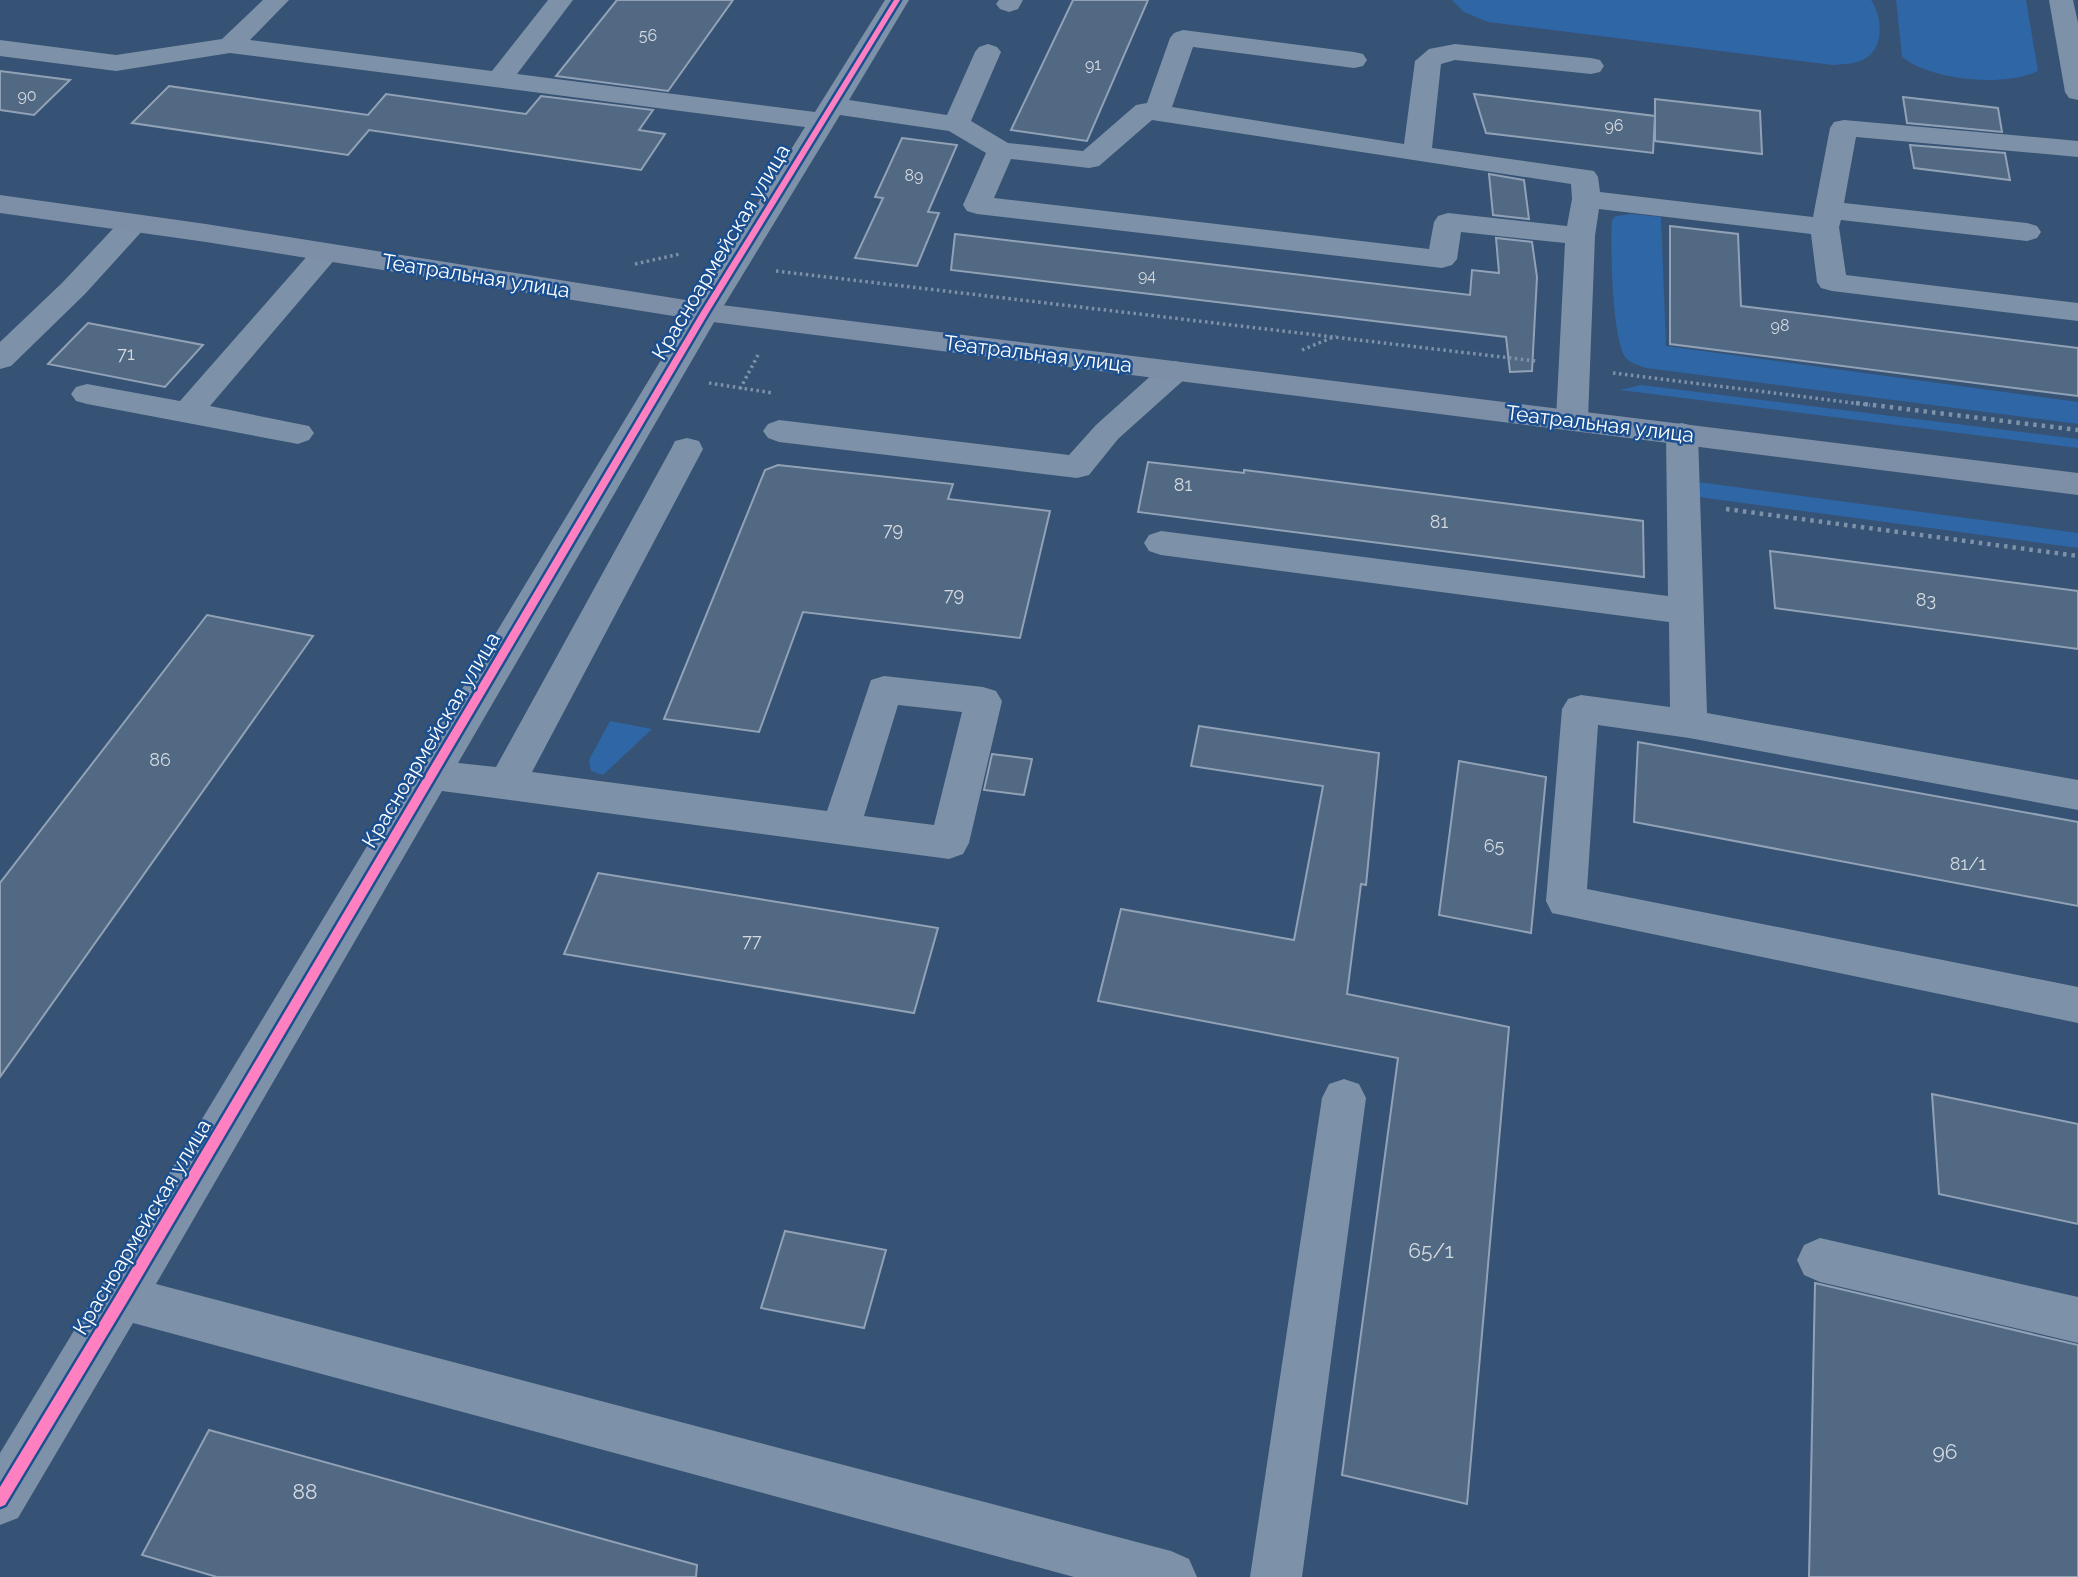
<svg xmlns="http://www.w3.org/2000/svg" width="2078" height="1577" viewBox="0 0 2078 1577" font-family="Raleway,sans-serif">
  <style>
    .green { fill: #2f66a5 }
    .building { fill: #526984; stroke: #92a2b6; stroke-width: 2 }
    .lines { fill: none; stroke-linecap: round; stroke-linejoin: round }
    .path-far1 { stroke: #7d92a8; stroke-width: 3.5; stroke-dasharray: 2.5 3.5; stroke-linecap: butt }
    .path { stroke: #7d92a8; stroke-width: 4.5; stroke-dasharray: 3.5 5; stroke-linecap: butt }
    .minor { fill: #7d92a8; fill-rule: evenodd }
    .major { fill: #7d8ea7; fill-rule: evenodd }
    .cycleway-casing { stroke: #1b4f8f; stroke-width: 5 }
    .cycleway { fill: #ff80c0; fill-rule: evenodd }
    .labels { text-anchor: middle; stroke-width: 5; stroke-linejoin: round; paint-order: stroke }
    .far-number-label { font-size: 16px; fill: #d4dae0 }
    .number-label { font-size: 18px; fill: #d4dae0 }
    .street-label { font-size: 21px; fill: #fff; stroke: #1b4f8f }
    .near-number-label { font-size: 21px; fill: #d4dae0 }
  </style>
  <rect width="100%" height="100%" fill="#365274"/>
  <!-- green -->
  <g class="green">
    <path d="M1452,0h419c11,16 14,46 -5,58 -9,6 -22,6 -33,7l-345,-43 -24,-10z"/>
    <path d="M1896,0h130l12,71c-35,16 -105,10 -136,-14z"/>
    <path d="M1632,214l29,3 5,129 412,56v22l-432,-56c-6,-2 -16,-5 -20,-10 -14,-16 -16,-114 -14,-138l4,-4z"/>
    <path d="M1641,385l437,54v9l-458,-58z"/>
    <path d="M1698,482l380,51v15l-379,-51z"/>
    <path d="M610,721l42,8 -49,46 -12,-4 -2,-11z"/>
  </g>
  <!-- building -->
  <g class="building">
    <path d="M617,0h116l-65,91 -112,-15z"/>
    <path d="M1073,0h75l-61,141 -76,-11z"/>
    <path d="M0,71l70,9 -36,35 -34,-5z"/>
    <path d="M169,86l199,29 18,-21 140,20 15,-18 112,14 -14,20 26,4 -24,36 -272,-40 -21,25 -216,-32z"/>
    <path d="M1474,94l181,22 -2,37 -167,-20z"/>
    <path d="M1903,97l95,11 4,24 -95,-9z"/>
    <path d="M1655,99l105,12 2,43 -107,-13z"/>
    <path d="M902,138l55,7 -29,67 11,1 -22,53 -62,-8 28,-60 -8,-1z"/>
    <path d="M1910,145l95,8 5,27 -96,-12z"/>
    <path d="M1489,174l35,6 5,39 -36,-4z"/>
    <path d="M1670,226l68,8 3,72 337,42v48l-408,-52z"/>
    <path d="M955,234l515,61 2,-25 27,3 -3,-35 36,4 5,35 -5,94 -22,1 -4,-35 -555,-67z"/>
    <path d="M88,323l115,22 -38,42 -117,-23z"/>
    <path d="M1148,462l96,11v-3l399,51 1,56 -506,-65z"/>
    <path d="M778,465l175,19 -5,15 102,12 -30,127 -217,-26 -44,120 -95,-13 101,-249z"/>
    <path d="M1770,551l308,40v58l-303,-41z"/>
    <path d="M207,615l106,21 -313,441v-194z"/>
    <path d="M1199,726l180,27 -13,132 -5,-1 -14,110 162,33 -42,477 -125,-29 56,-417 -300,-57 23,-92 173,31 29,-154 -132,-20z"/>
    <path d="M1638,742l440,80v84l-444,-84z"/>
    <path d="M992,754l40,5 -8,36 -40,-5z"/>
    <path d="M1459,761l87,16 -15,156 -92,-18z"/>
    <path d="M598,873l340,55 -24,85 -350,-59z"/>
    <path d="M1932,1094l146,30v100l-139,-30z"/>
    <path d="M785,1231l101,19 -22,78 -103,-20z"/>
    <path d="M1815,1283l263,62v232h-269z"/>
    <path d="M209,1430l488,135 -1,12h-479l-75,-22z"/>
  </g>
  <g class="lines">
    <!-- path-far1 -->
    <g class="path-far1">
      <path d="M635,264l45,-10"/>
      <path d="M776,271l760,90"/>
      <path d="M1302,350l34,-14"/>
      <path d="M1613,373l257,32"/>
      <path d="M709,383l64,10"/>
      <path d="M740,389l18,-34"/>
    </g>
    <!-- path -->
    <g class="path">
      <path d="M1856,403l222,27"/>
      <path d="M1726,509l352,47"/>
    </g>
    <!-- minor -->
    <g class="minor">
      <path d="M263,0h26l-39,40 242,31 56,-71h25l-56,74 298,38 70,-112h24l-60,100 98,15 28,-63 4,-5 9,-3 9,3 4,5 -30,69 37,22 75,8 53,-46 11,-2 23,-65 4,-5 9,-3 171,22 9,2 4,6 -4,6 -9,2 -161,-21 -21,60 232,37 11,-83 14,-12 26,-5 136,14 9,2 4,6 -4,6 -9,2 -136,-14 -14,4 -9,84 162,23 4,6 2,15 213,25 17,-89 4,-6 10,-2 234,21v16l-222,-20 -12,66 183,20 10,3 4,6 -4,6 -10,3 -186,-21 -2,7 7,48 232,28v18l-246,-30 -11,-3 -4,-6 -6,-48 -212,-25 -4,27 -7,183 -5,7 -11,3 -11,-3 -5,-7 9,-176 -104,-11 -4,27 -5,6 -10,3 -465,-54 -10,-3 -4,-6 23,-52 -37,-22 -109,-16 -120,197 -262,451 38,4 175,-318 4,-8 12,-3 12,3 4,8 -171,323 295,39 44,-131 13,-4 99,11 13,4 6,10 -33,142 -6,11 -14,5 -507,-68 -286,493 1015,267 18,8 8,18h-123l-941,-254 -115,195 -18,7v-72l690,-1141 115,-185 -575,-74 -114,18 -116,-15v-16l116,15 106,-16zM1152,120l419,64 1,15 -5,27 -119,-13 -10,3 -4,6 -5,27 -435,-51 17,-39 78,9 10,-2zM898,705l64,7 -28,113 -70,-9z"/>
      <path d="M999,0h24l-5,9 -9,3 -9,-3 -4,-5z"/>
      <path d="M2049,0h24l5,23v77l-9,-2 -4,-6z"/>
      <path d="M134,214l10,3 4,6 -4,6 -59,65 -74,72 -11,3v-27l63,-60 61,-65z"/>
      <path d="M326,243l10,3 5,6 -5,6 -126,148 99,20 5,7 -5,7 -11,4 -211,-40 -11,-3 -5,-7 5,-7 11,-3 93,17 136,-155z"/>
      <path d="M1175,361l11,3 5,7 -5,7 -68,61 -29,36 -12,3 -298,-36 -11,-4 -5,-7 5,-7 11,-4 290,35 27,-30 68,-61z"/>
      <path d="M1682,423l11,3 5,8 9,279 371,67v30l-389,-72 -91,-13 -11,164 491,98v36l-526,-110 -6,-12 16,-192 6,-10 13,-4 89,12 -1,-85 -508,-67 -12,-4 -5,-8 5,-8 12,-4 507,65 -2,-162 5,-8z"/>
      <path d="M1344,1079l15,5 7,14 -64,479h-52l72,-479 7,-14z"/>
      <path d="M1820,1238l258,59v46l-258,-61 -16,-7 -7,-15 7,-15z"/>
    </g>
    <!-- major -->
    <path class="major" d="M0,195l206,29 499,79 1373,170v22l-1373,-174 -499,-79 -206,-29z"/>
    <defs>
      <path id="cycleway" d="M894,0h6l-191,312 -582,990 -122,203 -5,2v-20l117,-193 584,-982z"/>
    </defs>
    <!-- cycleway casing -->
    <use href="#cycleway" class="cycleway-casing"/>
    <!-- cycleway -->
    <use href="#cycleway" class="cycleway"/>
  </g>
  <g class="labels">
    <!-- far-number labels -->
    <g class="far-number-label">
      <text x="648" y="41">56</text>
      <text x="1093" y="70">91</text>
      <text x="27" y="101">90</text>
      <text x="1614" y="131">96</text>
      <text x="914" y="181">89</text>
      <text x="1147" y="281">94</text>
      <text x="1780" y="331">98</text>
    </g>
    <!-- number labels -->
    <g class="number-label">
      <text x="126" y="360">71</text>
      <text x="1183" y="491">81</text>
      <text x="1439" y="528">81</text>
      <text x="893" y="536">79</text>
      <text x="954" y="601">79</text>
      <text x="1926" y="606">83</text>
      <text x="160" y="766">86</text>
      <text x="1494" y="852">65</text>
      <text x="1968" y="870">81/1</text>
      <text x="752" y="947">77</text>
    </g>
    <!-- street labels -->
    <g class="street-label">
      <text transform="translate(721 252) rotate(-59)" y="7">Красноармейская улица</text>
      <text transform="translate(476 276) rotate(9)" y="7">Театральная улица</text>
      <text transform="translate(1038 354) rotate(7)" y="7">Театральная улица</text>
      <text transform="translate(1600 424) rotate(7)" y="7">Театральная улица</text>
      <text transform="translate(431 740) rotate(-59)" y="7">Красноармейская улица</text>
      <text transform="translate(142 1227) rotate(-59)" y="7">Красноармейская улица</text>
    </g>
    <!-- near-number labels -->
    <g class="near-number-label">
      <text x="1431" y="1258">65/1</text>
      <text x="1945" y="1459">96</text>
      <text x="305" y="1499">88</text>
    </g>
  </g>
</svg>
